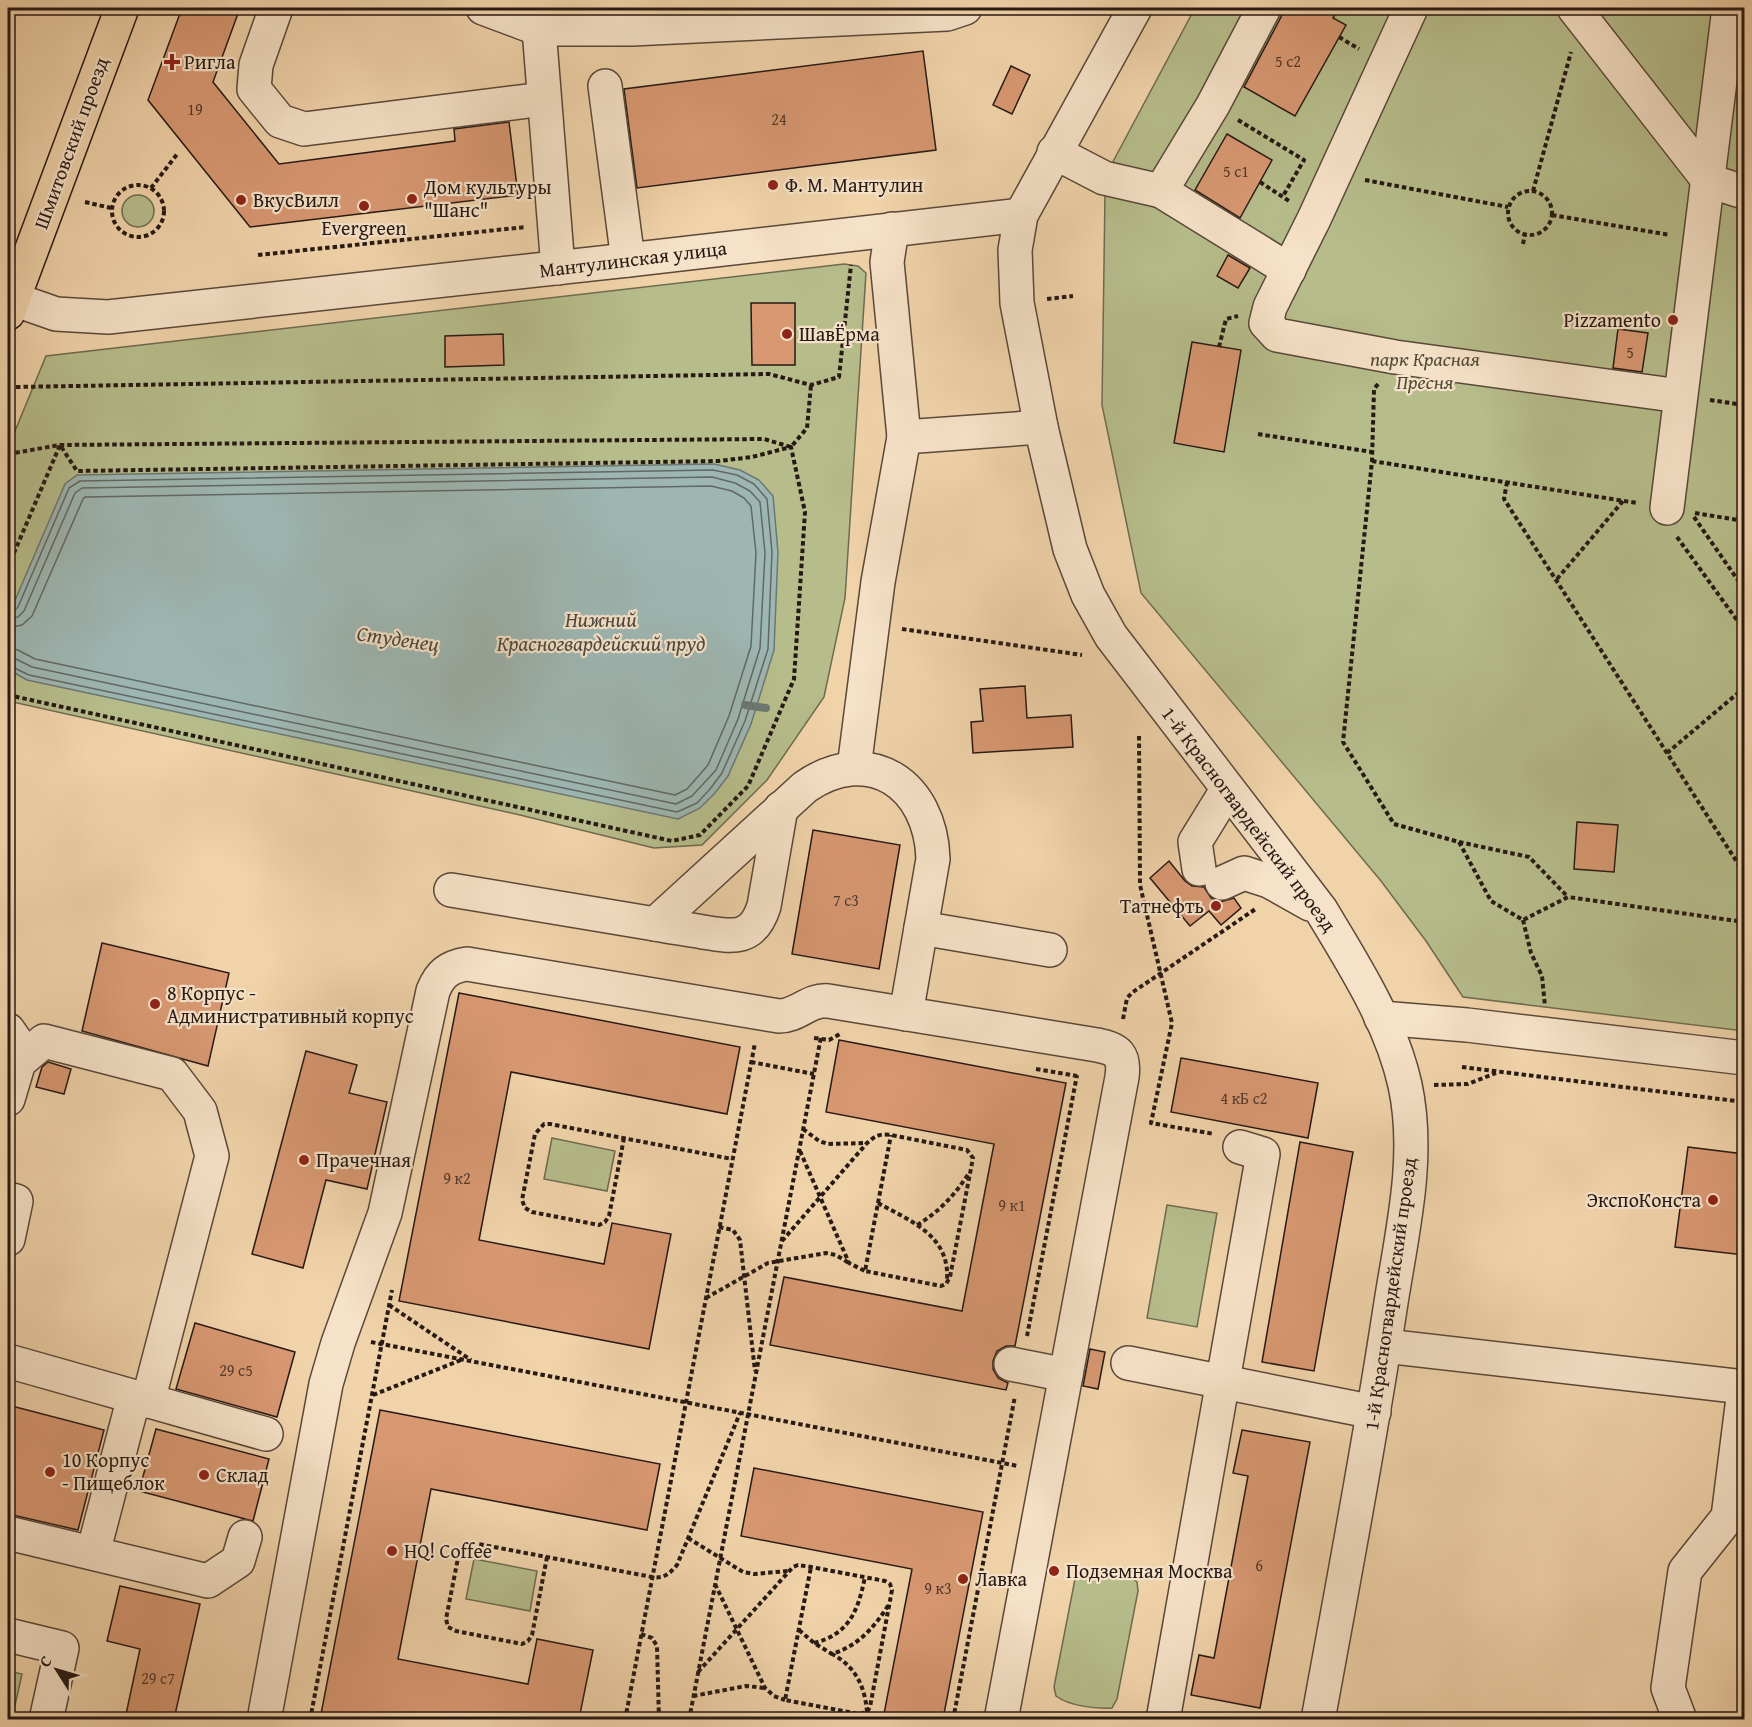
<svg xmlns="http://www.w3.org/2000/svg" width="1752" height="1727" viewBox="0 0 1752 1727" font-family="'Gentium Book Plus',serif">
  <style>
    .green { fill: #b6bd8b; stroke: #6e6b50; stroke-width: 1.5 }
    .water { fill: #9db6b2; stroke: #6d7773; stroke-width: 1.5 }
    .lines { fill: none; stroke-linecap: round; stroke-linejoin: round }
    .shore { stroke: #626863; stroke-width: 1.5 }
    .stream { stroke: #6d7773; stroke-width: 8 }
    .building { fill: #d89872; stroke: #261914; stroke-width: 1.5 }
    .minor-casing { stroke: #59483a; stroke-width: 36 }
    .major-casing { stroke: #261914; stroke-width: 36 }
    .path { stroke: #261914; stroke-width: 4; stroke-dasharray: 4.5 3; stroke-linecap: butt }
    .minor { stroke: #f6e2c8; stroke-width: 33 }
    .major { stroke: #f1d3aa; stroke-width: 33 }
    .poi-dot { fill: #8f2418; stroke: #f6e2c8; stroke-width: 2 }
    .labels { text-anchor: middle; stroke-width: 4.5; stroke-linejoin: round; paint-order: stroke }
    .number-label { font-size: 16px; fill: #52392c }
    .poi-label { font-size: 20px; fill: #261914; stroke: #f6e2c8; text-anchor: start }
    .street-label { font-size: 20px; fill: #261914; stroke: #f6e2c8 }
    .park-label { font-size: 20px; font-style: italic; fill: #514a38; stroke: #f6e2c8 }
    .water-label { font-size: 21px; font-style: italic; fill: #4a4843; stroke: #f6e2c8 }
  </style>
  <rect width="100%" height="100%" fill="#f1d3aa"/>
  <filter id="stains"><feTurbulence type="fractalNoise" baseFrequency=".00333" numOctaves="4"/><feColorMatrix values="0 0 0 0 .2 0 0 0 0 .09 0 0 0 0 .02 0 0 0 .5 -.17"/></filter>
  <radialGradient id="worn" r=".72"><stop offset=".6" stop-color="#630" stop-opacity="0"/><stop offset="1" stop-color="#630" stop-opacity=".3"/></radialGradient>
  <!-- green -->
  <g class="green">
    <path d="M1195,8h549v1023l-281,-34 -37,-56 -45,-60 -240,-288 -39,-188 3,-212 3,-22z"/>
    <circle cx="138" cy="211" r="16"/>
    <path d="M844,264l14,2 8,7 -21,325 -21,99 -57,83 -65,65 -48,3 -134,-33 -512,-114v-253l38,-92z"/>
    <path d="M552,1138l63,13 -8,40 -63,-12z"/>
    <path d="M1167,1205l50,8 -20,114 -50,-9z"/>
    <path d="M474,1559l63,12 -7,40 -64,-12z"/>
    <path d="M1088,1569l42,8 7,5 1,9 -21,108 -5,9c-16,1 -43,-2 -56,-12l-2,-9 21,-108 5,-8z"/>
    <path d="M8,1671l14,3 -10,45h-4z"/>
  </g>
  <!-- water -->
  <path class="water" d="M714,464l26,6 19,10 14,16 5,56 -4,98 -23,74 -23,52 -13,17 -15,15 -22,11 -651,-139 -19,-11v-64h5l52,-121 12,-9z"/>
  <g class="lines">
    <!-- shore -->
    <g class="shore">
      <path d="M8,611h6l4,-4 51,-119 11,-7 633,-11 24,5 17,9 13,15 5,53 -4,97 -23,72 -23,52 -12,16 -13,14 -20,9 -648,-137 -21,-10"/>
      <path d="M8,619l10,-2 6,-6 51,-118 7,-5 630,-11 23,6 15,8 10,11 5,51 -5,95 -22,71 -22,51 -24,26 -16,8 -644,-137 -18,-9 -6,-1"/>
      <path d="M8,628l14,-3 10,-9 51,-117 2,-2 626,-11 21,5 12,7 7,8 5,47 -5,93 -22,70 -21,49 -21,24 -12,6 -640,-136 -17,-9 -10,-2"/>
    </g>
    <!-- stream -->
    <path class="stream" d="M745,705l21,3"/>
  </g>
  <!-- building -->
  <g class="building">
    <path d="M182,8h58l-27,74 66,82 176,-23 -1,-12 55,-7 9,73 -268,32 -102,-127z"/>
    <path d="M1283,8h56l-6,10 13,7 -51,91 -51,-29 37,-70z"/>
    <path d="M923,51l13,99 -299,38 -13,-99z"/>
    <path d="M1011,66l19,9 -18,39 -19,-9z"/>
    <path d="M1227,134l45,26 -32,58 -45,-28z"/>
    <path d="M1228,255l22,13 -12,20 -21,-12z"/>
    <path d="M751,303h44v62h-43z"/>
    <path d="M1618,329l30,4 -6,39 -29,-4z"/>
    <path d="M503,334l1,31 -59,2v-31z"/>
    <path d="M1192,342l49,8 -17,102 -50,-9z"/>
    <path d="M1025,686l2,32 44,-3 2,32 -100,6 -2,-31 12,-1 -3,-32z"/>
    <path d="M1577,822l41,3 -4,47 -40,-3z"/>
    <path d="M813,830l87,15 -21,124 -87,-15z"/>
    <path d="M1169,861l16,20 7,5 12,1 7,11 9,4 14,-4 7,10 -20,17 -12,-14 -19,15 -40,-48z"/>
    <path d="M102,943l127,30 -21,93 -126,-35z"/>
    <path d="M459,993l281,54 -13,67 -216,-42 -32,168 125,24 8,-41 59,11 -22,115 -250,-48z"/>
    <path d="M839,1040l227,43 -51,263h-9l-9,5 -4,10v8l5,9 10,5 -2,7 -236,-45 14,-68 178,34 32,-167 -168,-32z"/>
    <path d="M306,1051l51,14 -8,28 38,9 -20,87 -41,-9 -23,88 -51,-14z"/>
    <path d="M1181,1058l137,25 -10,55 -137,-26z"/>
    <path d="M48,1062l23,7 -7,25 -28,-7 6,-20z"/>
    <path d="M1300,1142l53,10 -39,219 -52,-9z"/>
    <path d="M1688,1147l56,7v101l-69,-8z"/>
    <path d="M195,1323l100,29 -18,65 -101,-28z"/>
    <path d="M1090,1349l15,3 -7,37 -15,-3z"/>
    <path d="M8,1405l96,25 -26,100 -70,-16z"/>
    <path d="M380,1410l280,54 -13,66 -216,-41 -33,170 130,25 9,-45 56,11 -14,69h-259z"/>
    <path d="M156,1429l113,30 -16,62 -114,-30z"/>
    <path d="M1242,1430l68,12 -50,266 -69,-13 8,-40 15,3 34,-182 -15,-3z"/>
    <path d="M754,1468l229,44 -40,207h-60l29,-150 -171,-33z"/>
    <path d="M120,1586l80,18 -26,115h-49l15,-70 -33,-8z"/>
  </g>
  <g class="lines">
    <defs>
      <g id="minor">
        <path d="M276,8l-20,57 -2,24 26,32 24,8 240,-30"/>
        <path d="M483,8l56,21h93l315,-15 18,-6"/>
        <path d="M548,8l-9,21 19,239"/>
        <path d="M1135,8l-114,207 -6,35 2,53 24,124 29,122 18,46 23,41 210,274c33,55 70,112 84,175 16,74 -4,151 -15,224 -21,138 -47,274 -72,411"/>
        <path d="M1411,8l-97,211 -44,88 -4,16 11,12 118,22 285,39"/>
        <path d="M1574,8l135,173 35,11"/>
        <path d="M605,86l23,174"/>
        <path d="M1054,152l50,26 57,13 128,79"/>
        <path d="M1161,191l52,-86 51,-97"/>
        <path d="M892,229l-5,33 17,175 137,-10"/>
        <path d="M13,299l43,15 52,3 520,-57 393,-45"/>
        <path d="M1667,508l62,-500"/>
        <path d="M854,768l24,-186 26,-145"/>
        <path d="M1199,869l-4,-27 32,-52"/>
        <path d="M1222,883l22,-10 25,8 41,23"/>
        <path d="M451,890l204,34 150,-137c65,-45 126,-2 128,72l-27,155"/>
        <path d="M655,924c16,3 32,5 48,8 30,5 50,9 61,-26l17,-98"/>
        <path d="M921,928l129,22"/>
        <path d="M1381,1018l86,7 277,33"/>
        <path d="M8,1030l18,26"/>
        <path d="M8,1099l11,-37 25,-21 128,33 28,37 12,45 -64,245"/>
        <path d="M8,1199l8,2 -8,38"/>
        <path d="M1385,1346l359,41"/>
        <path d="M8,1361l258,73"/>
        <path d="M1128,1363l246,49"/>
        <path d="M1011,1364l55,11"/>
        <path d="M8,1533l200,48 30,-20 7,-24"/>
        <path d="M93,1553l41,-156"/>
        <path d="M8,1635l54,13 -16,72"/>
        <path d="M264,1720l62,-336 12,-41 47,-130 48,-222c7,-17 15,-24 34,-27l312,52c19,0 30,-17 49,-15l269,44c21,4 28,10 25,32l-121,643"/>
        <path d="M1163,1720l100,-566 -23,-7"/>
        <path d="M1680,1720l-12,-32 17,-117 43,-54 16,-127"/>
      </g>
      <path id="major" d="M8,313l114,-305"/>
    </defs>
    <!-- minor casing -->
    <use href="#minor" class="minor-casing"/>
    <!-- major casing -->
    <use href="#major" class="major-casing"/>
    <!-- path -->
    <g class="path">
      <path d="M1339,37l20,12"/>
      <path d="M1238,120l66,40 -21,36"/>
      <path d="M1365,180l143,27"/>
      <path d="M1260,182l29,19"/>
      <circle cx="138" cy="211" r="26"/>
      <path d="M151,188l27,-35"/>
      <circle cx="1530" cy="213" r="22"/>
      <path d="M1533,191l38,-139"/>
      <path d="M85,202l26,6"/>
      <path d="M1552,215l118,20"/>
      <path d="M1523,244l2,-10"/>
      <path d="M258,255l268,-28"/>
      <path d="M1047,299l26,-3"/>
      <path d="M1219,347l7,-28 12,-3"/>
      <path d="M1378,384l-4,5 -2,72 -29,281 51,82 65,18 32,59 32,19 45,-23 176,25"/>
      <path d="M16,387l753,-13 42,11 28,-8 12,-112"/>
      <path d="M1710,400l34,5"/>
      <path d="M1258,434l114,18"/>
      <path d="M8,454l52,-9 704,-6 27,8 16,-19 4,-43"/>
      <path d="M1372,461l265,42"/>
      <path d="M1507,482l-3,17 240,374"/>
      <path d="M1695,513l49,8"/>
      <path d="M1694,517l50,72"/>
      <path d="M1677,537l67,93"/>
      <path d="M8,567l52,-122 17,26 642,-10 33,-4 39,-10 14,65 -11,167 -46,107 -48,49 -28,6 -664,-146"/>
      <path d="M1557,579l66,-78"/>
      <path d="M902,629l180,26"/>
      <path d="M1139,736l1,149 32,138 -21,100 63,11"/>
      <path d="M1667,753l77,-65"/>
      <path d="M1459,842l70,15 39,40"/>
      <path d="M1523,920l8,33 11,23 3,30"/>
      <path d="M1123,1019l4,-21 6,-6 124,-84"/>
      <path d="M814,1038l15,2 11,-6"/>
      <path d="M751,1062l63,12"/>
      <path d="M1462,1067l282,35"/>
      <path d="M1036,1069l41,7"/>
      <path d="M1434,1085l34,-1 28,-11"/>
      <path d="M803,1129l16,12 9,3 39,-1"/>
      <path d="M624,1138l-15,78 -4,6 -6,3 -67,-13 -7,-4 -3,-8 13,-66 9,-10h6l182,35"/>
      <path d="M800,1151l49,112 16,8"/>
      <path d="M878,1203c32,18 72,32 69,77"/>
      <path d="M917,1225c22,-13 38,-30 52,-52"/>
      <path d="M719,1227l14,3 7,10 15,131"/>
      <path d="M782,1241l85,-98c8,-7 13,-10 24,-8l76,15 6,8 -23,119 -4,7 -5,2 -76,-15 26,-136"/>
      <path d="M706,1298l62,-35 58,-10 10,2 13,8"/>
      <path d="M389,1305l82,55"/>
      <path d="M1027,1336l50,-261"/>
      <path d="M371,1342l647,124"/>
      <path d="M373,1395l88,-35"/>
      <path d="M688,1538l55,34 11,2 34,-3"/>
      <path d="M547,1557l-15,78 -4,6 -6,3 -66,-13 -8,-4 -2,-8 13,-66c2,-7 6,-9 14,-10l179,34c12,2 17,-3 25,-12l63,-152"/>
      <path d="M715,1584l50,104 9,8 11,4"/>
      <path d="M799,1630l15,13 18,11"/>
      <path d="M641,1634l11,4 5,8 2,74"/>
      <path d="M814,1643c36,-9 44,-33 51,-66"/>
      <path d="M698,1672l95,-105 5,-2 13,2 74,14 5,3 2,6 -22,117 -3,5 -8,2 -74,-14 26,-133"/>
      <path d="M693,1696l53,-10 19,2"/>
      <path d="M867,1712c-2,-26 -12,-46 -35,-58 26,-8 43,-27 57,-50"/>
      <path d="M310,1720l82,-430"/>
      <path d="M625,1720l130,-677"/>
      <path d="M689,1720l132,-683"/>
      <path d="M953,1720l62,-324"/>
    </g>
    <!-- minor -->
    <use href="#minor" class="minor"/>
    <!-- major -->
    <use href="#major" class="major"/>
  </g>
  <!-- markers -->
  <g class="poi-dot">
    <path d="M169 53h6v6h6v6h-6v6h-6v-6h-6v-6h6z"/>
    <circle cx="773" cy="185" r="6"/>
    <circle cx="412" cy="199" r="6"/>
    <circle cx="241" cy="200" r="6"/>
    <circle cx="364" cy="206" r="6"/>
    <circle cx="1673" cy="320" r="6"/>
    <circle cx="787" cy="334" r="6"/>
    <circle cx="1216" cy="906" r="6"/>
    <circle cx="155" cy="1004" r="6"/>
    <circle cx="304" cy="1160" r="6"/>
    <circle cx="1713" cy="1200" r="6"/>
    <circle cx="50" cy="1472" r="6"/>
    <circle cx="204" cy="1475" r="6"/>
    <circle cx="392" cy="1551" r="6"/>
    <circle cx="1054" cy="1571" r="6"/>
    <circle cx="963" cy="1579" r="6"/>
  </g>
  <g class="labels">
    <!-- number labels -->
    <g class="number-label">
      <text x="1288" y="67">5 с2</text>
      <text x="195" y="115">19</text>
      <text x="779" y="125">24</text>
      <text x="1236" y="177">5 с1</text>
      <text x="1630" y="358">5</text>
      <text x="846" y="906">7 с3</text>
      <text x="1244" y="1104">4 кБ с2</text>
      <text x="457" y="1184">9 к2</text>
      <text x="1012" y="1211">9 к1</text>
      <text x="236" y="1376">29 с5</text>
      <text x="1259" y="1571">6</text>
      <text x="938" y="1594">9 к3</text>
      <text x="158" y="1684">29 с7</text>
    </g>
    <!-- poi labels -->
    <g class="poi-label">
      <text x="184" y="69">Ригла</text>
      <text x="785" y="192">Ф. М. Мантулин</text>
      <text x="424" y="194">Дом культуры<tspan x="424" dy="23">"Шанс"</tspan></text>
      <text x="253" y="207">ВкусВилл</text>
      <text x="364" y="235" text-anchor="middle">Evergreen</text>
      <text x="1661" y="327" text-anchor="end">Pizzamento</text>
      <text x="799" y="341">ШавЁрма</text>
      <text x="1204" y="913" text-anchor="end">Татнефть</text>
      <text x="167" y="1000">8 Корпус -<tspan x="167" dy="23">Административный корпус</tspan></text>
      <text x="316" y="1167">Прачечная</text>
      <text x="1701" y="1207" text-anchor="end">ЭкспоКонста</text>
      <text x="62" y="1467">10 Корпус<tspan x="62" dy="23">- Пищеблок</tspan></text>
      <text x="216" y="1482">Склад</text>
      <text x="404" y="1558">HQ! Coffee</text>
      <text x="1066" y="1578">Подземная Москва</text>
      <text x="975" y="1586">Лавка</text>
    </g>
    <!-- street labels -->
    <g class="street-label">
      <text transform="translate(71 143) rotate(-70)" y="7">Шмитовский проезд</text>
      <text transform="translate(633 259) rotate(-7)" y="7">Мантулинская улица</text>
      <text transform="translate(1249 819) rotate(53)" y="7">1-й Красногвардейский проезд</text>
      <text transform="translate(1390 1294) rotate(-82)" y="7">1-й Красногвардейский проезд</text>
    </g>
    <!-- park labels -->
    <g class="park-label">
      <text x="1425" y="366">парк Красная<tspan x="1425" dy="23">Пресня</tspan></text>
    </g>
    <!-- water labels -->
    <g class="water-label">
      <text x="601" y="627">Нижний<tspan x="601" dy="24">Красногвардейский пруд</tspan></text>
      <text transform="translate(398 639) rotate(8)" y="7">Студенец</text>
    </g>
  </g>
  <!-- margin -->
  <rect width="1752" height="1727" fill="none" stroke="#f1d3aa" stroke-width="30"/>
  <rect x="9" y="9" width="1734" height="1709" fill="none" stroke="#261914" stroke-width="3"/>
  <rect x="15" y="15" width="1722" height="1697" fill="none" stroke="#261914" stroke-width="1.5"/>
  <!-- north arrow -->
  <g transform="translate(57 1670) rotate(307)" stroke="#f6e2c8" stroke-width="4.5" paint-order="stroke">
  <path d="M0-4.5L10 22L0 15L-10 22Z" fill="#261914"/>
  <text y="-9" font-size="16" font-weight="bold" text-anchor="middle" fill="#261914">С</text>
  </g>
  <rect width="100%" height="100%" filter="url(#stains)"/>
  <rect width="100%" height="100%" fill="url(#worn)"/>
</svg>
